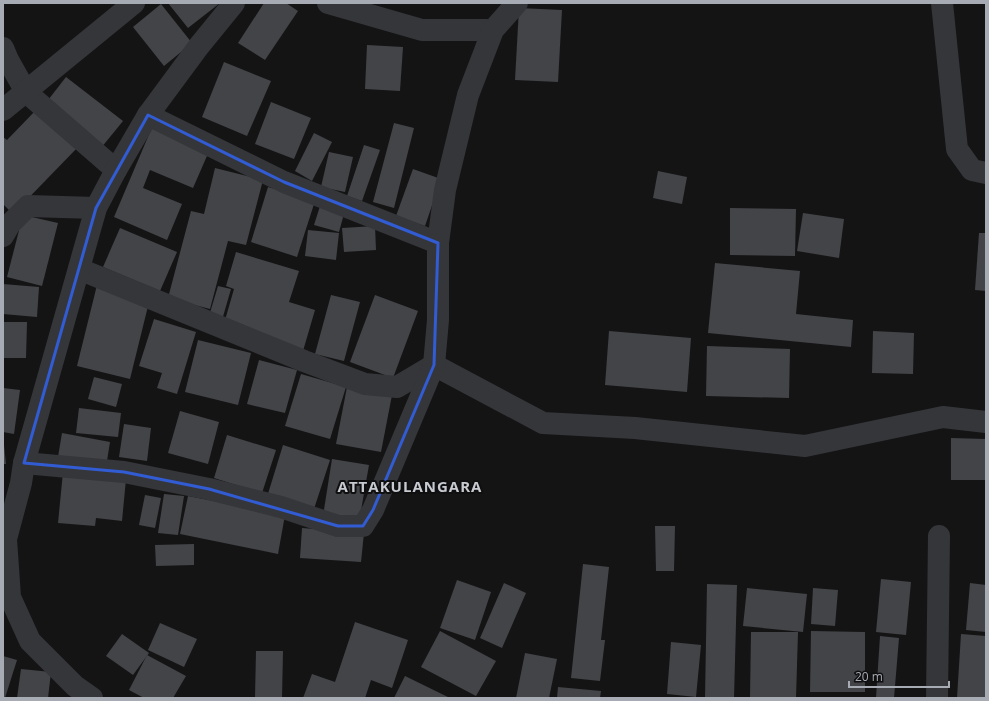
<svg xmlns="http://www.w3.org/2000/svg" width="989" height="701" viewBox="0 0 989 701" font-family="'Open Sans',sans-serif">
  <style>
    .building { fill: #434448 }
    .lines { fill: none; stroke-linecap: round; stroke-linejoin: round }
    .minor { stroke: #35363a; stroke-width: 22 }
    .marked { fill: none; stroke: #325cd3; stroke-width: 3; stroke-linejoin: round }
    .labels { text-anchor: middle; stroke-width: 4; stroke-linejoin: round; paint-order: stroke }
    .district-label { font-size: 15px; font-weight: bold; letter-spacing: 1px; fill: #c7cad1; stroke: #0f0f10 }
  </style>
  <rect width="100%" height="100%" fill="#141415"/>
  <!-- building -->
  <g class="building">
    <path d="M168,3h52l-32,25z"/>
    <path d="M264,3h22l12,8 -33,49 -27,-17z"/>
    <path d="M161,4l31,39 -28,23 -31,-39z"/>
    <path d="M519,8l43,2 -4,72 -43,-2z"/>
    <path d="M367,45l36,2 -3,44 -35,-2z"/>
    <path d="M224,62l47,19 -24,55 -45,-19z"/>
    <path d="M66,77l57,44 -22,27 -56,-44z"/>
    <path d="M271,102l40,16 -17,41 -39,-15z"/>
    <path d="M38,108l40,39 -65,67 -10,-10v-67l4,3z"/>
    <path d="M394,123l20,5 -20,80 -21,-6z"/>
    <path d="M153,125l57,24 -17,39 -43,-18 -7,18 39,16 -15,36 -53,-23z"/>
    <path d="M314,133l18,9 -20,39 -17,-10z"/>
    <path d="M364,145l16,5 -18,51 -15,-5z"/>
    <path d="M329,152l24,5 -8,35 -24,-5z"/>
    <path d="M215,168l48,12 -17,65 -18,-4 -18,68 -42,-11 23,-87 13,3z"/>
    <path d="M413,169l28,10 -16,47 -29,-10z"/>
    <path d="M658,171l29,6 -5,27 -29,-6z"/>
    <path d="M268,187l47,14 -18,56 -46,-15z"/>
    <path d="M321,203l24,7 -6,22 -25,-7z"/>
    <path d="M730,208l66,1 -1,47 -65,-1z"/>
    <path d="M803,213l41,6 -5,39 -42,-7z"/>
    <path d="M23,215l35,8 -16,63 -35,-9z"/>
    <path d="M375,226l1,24 -32,2 -2,-24z"/>
    <path d="M120,228l57,24 -17,39 -57,-24z"/>
    <path d="M308,230l31,3 -3,27 -31,-4z"/>
    <path d="M979,233h7v58l-11,-1z"/>
    <path d="M236,252l63,19 -10,31 26,8 -12,41 -80,-24 11,-38 -8,-3z"/>
    <path d="M715,263l85,8 -4,43 57,6 -2,27 -143,-14z"/>
    <path d="M3,284l36,3 -2,30 -34,-3z"/>
    <path d="M97,285l53,13 -20,81 -53,-13z"/>
    <path d="M218,286l13,3 -9,31 -13,-4z"/>
    <path d="M331,295l29,7 -16,59 -29,-7z"/>
    <path d="M375,295l43,16 -25,67 -43,-16z"/>
    <path d="M154,319l42,13 -19,62 -20,-6 5,-15 -23,-7z"/>
    <path d="M3,322h24l-1,36h-23z"/>
    <path d="M609,331l82,7 -4,54 -82,-7z"/>
    <path d="M873,331l41,2 -1,41 -41,-1z"/>
    <path d="M198,340l53,13 -13,52 -53,-13z"/>
    <path d="M707,346l83,3 -1,49 -83,-2z"/>
    <path d="M259,360l38,10 -12,43 -38,-9z"/>
    <path d="M301,374l45,13 -16,52 -45,-13z"/>
    <path d="M94,377l28,7 -6,23 -28,-8z"/>
    <path d="M347,387l45,8 -11,57 -45,-8z"/>
    <path d="M3,388l17,2 -6,44 -11,-2z"/>
    <path d="M79,408l42,5 -3,24 -42,-4z"/>
    <path d="M180,411l39,11 -11,42 -40,-11z"/>
    <path d="M124,424l27,4 -4,33 -28,-4z"/>
    <path d="M62,433l48,9 -4,25 -48,-10z"/>
    <path d="M227,435l49,15 -14,43 -48,-15z"/>
    <path d="M951,438l35,1v41h-35z"/>
    <path d="M3,445h1l2,19h-3z"/>
    <path d="M283,445l47,15 -17,52 -46,-15z"/>
    <path d="M332,459l37,6 -10,57 -36,-6z"/>
    <path d="M63,472l63,7 -4,42 -26,-3 -1,8 -37,-3z"/>
    <path d="M164,494l20,2 -6,39 -20,-2z"/>
    <path d="M145,495l16,3 -6,30 -16,-3z"/>
    <path d="M188,496l97,19 -7,39 -98,-20z"/>
    <path d="M655,526h20l-1,45h-18z"/>
    <path d="M302,528l62,5 -3,29 -61,-4z"/>
    <path d="M194,544v21l-38,1 -1,-21z"/>
    <path d="M583,564l26,3 -8,73h4l-5,41 -29,-3z"/>
    <path d="M881,579l30,3 -5,53 -30,-3z"/>
    <path d="M457,580l34,12 -16,48 -35,-12z"/>
    <path d="M504,583l22,10 -24,55 -22,-10z"/>
    <path d="M970,583l16,2v47l-20,-2z"/>
    <path d="M707,584l30,1 -3,113h-29z"/>
    <path d="M747,588l60,6 -4,38 -60,-6z"/>
    <path d="M813,588l25,2 -3,36 -24,-2z"/>
    <path d="M355,622l53,18 -16,48 -21,-8 -6,18h-62l9,-24 23,8z"/>
    <path d="M160,623l37,16 -13,28 -36,-17z"/>
    <path d="M440,631l56,30 -20,35 -55,-29z"/>
    <path d="M811,631l54,1v60h-55z"/>
    <path d="M751,632h47l-2,66h-46z"/>
    <path d="M122,634l27,19 -16,22 -27,-19z"/>
    <path d="M961,634l25,2v62h-29z"/>
    <path d="M880,636l19,2 -5,60h-18z"/>
    <path d="M671,642l30,3 -5,52 -29,-3z"/>
    <path d="M256,651h27l-1,47h-27z"/>
    <path d="M525,653l32,6 -8,39h-33z"/>
    <path d="M147,655l39,21 -13,22h-29l-15,-8z"/>
    <path d="M3,656l14,4 -12,38h-2z"/>
    <path d="M21,669l30,3 -3,26h-31z"/>
    <path d="M405,676l45,22h-56z"/>
    <path d="M558,687l43,4 -1,7h-43z"/>
  </g>
  <g class="lines">
    <!-- minor -->
    <g class="minor">
      <path d="M328,3l94,27h71"/>
      <path d="M942,3l15,146 15,21 14,3"/>
      <path d="M3,48l5,12 18,32 90,78"/>
      <path d="M3,110l131,-107"/>
      <path d="M148,115l136,67 154,61"/>
      <path d="M3,236l7,-12 18,-18 68,2"/>
      <path d="M79,269l225,92 61,23 32,3 37,-22 109,58 92,5 170,18 138,-29 43,5"/>
      <path d="M24,463l100,9 85,17 72,18 57,19h25l10,-16 61,-145 4,-45v-77l7,-53 23,-95 25,-65 24,-27"/>
      <path d="M92,698l-17,-12 -45,-45 -20,-44 -4,-58 15,-56 3,-20 72,-255 20,-38 32,-55 51,-69 35,-43"/>
      <path d="M937,698l2,-162"/>
    </g>
  </g>
  <!-- marked area -->
  <path class="marked" d="M148,115l136,67 154,61 -4,122 -61,145 -10,16h-25l-129,-37 -85,-17 -100,-9 72,-255z"/>
  <g class="labels">
    <!-- district labels -->
    <g class="district-label">
      <text x="410" y="492">ATTAKULANGARA</text>
    </g>
  </g>
  <!-- border -->
  <rect width="989" height="701" fill="none" stroke="#a7acb4" stroke-width="8"/>
  <!-- scale -->
  <path d="M849 681v6h100v-6" fill="none" stroke="#a7acb4" stroke-width="2"/>
  <text x="855" y="681" font-size="12" fill="#a7acb4" stroke="#0f0f10" stroke-width="3" paint-order="stroke">20 m</text>
</svg>
